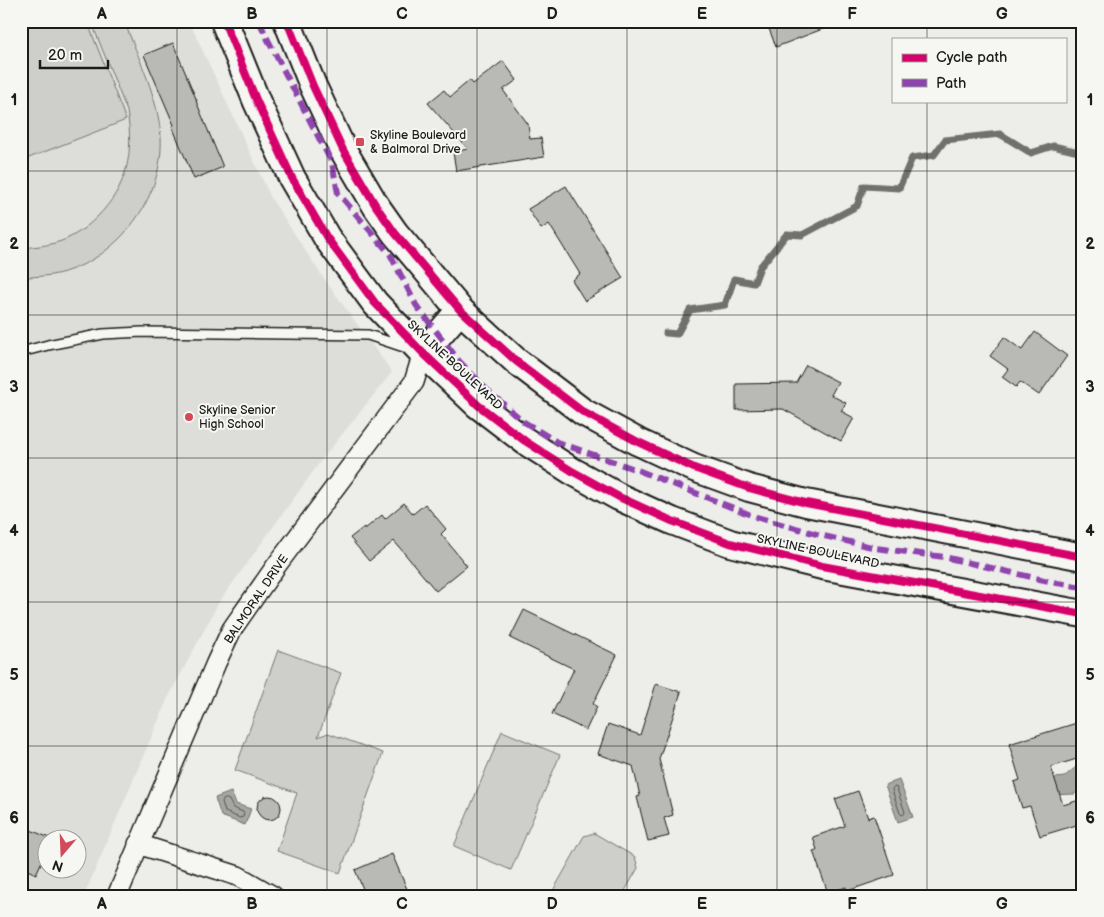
<svg xmlns="http://www.w3.org/2000/svg" width="1104" height="917" viewBox="0 0 1104 917" font-family="'Balsamiq Sans',sans-serif">
  <style>
    .built { fill: #ddddda; fill-rule: evenodd }
    .green { fill: #cececb; stroke: #757574 }
    .water { fill: #a6a6a3; stroke: #6f6f6d }
    .lines { fill: none; stroke-linecap: round; stroke-linejoin: round }
    .shore { stroke: #535352; stroke-width: 1 }
    .stream { stroke: #6f6f6d; stroke-width: 7 }
    .building { fill: #b9b9b6; stroke: #1c1c1c }
    .lane-casing { stroke: #1c1c1c; stroke-width: 12 }
    .street-casing { stroke: #1c1c1c; stroke-width: 22 }
    .secondary-casing { stroke: #1c1c1c; stroke-width: 30 }
    .lane { stroke: #f6f6f2; stroke-width: 9 }
    .street { stroke: #f6f6f2; stroke-width: 19 }
    .secondary { stroke: #f6f6f2; stroke-width: 26 }
    .quiet { stroke: #8e44ad; stroke-width: 6; stroke-dasharray: 12 6; stroke-linecap: butt }
    .cycleway-casing { stroke: #f6f6f2; stroke-width: 11 }
    .cycleway { stroke: #d6006c; stroke-width: 8 }
    .grid { fill: none; stroke: #1c1c1c; stroke-width: 1; stroke-opacity: 0.55 }
    .poi-dot { fill: #d1495b; stroke: #f6f6f2; stroke-width: 2 }
    .labels { text-anchor: middle; stroke-width: 4; stroke-linejoin: round; paint-order: stroke }
    .poi-label { font-size: 12px; fill: #1c1c1c; stroke: #f6f6f2; text-anchor: start }
    .street-label { font-size: 12px; fill: #1c1c1c; stroke: #f6f6f2 }
    .neatline { fill: none; stroke: #1c1c1c; stroke-width: 2 }
    .grid-label { font-size: 16px; text-anchor: middle; font-weight: bold; fill: #1c1c1c }
  </style>
  <rect width="100%" height="100%" fill="#edede9"/>
  <filter id="ink" filterUnits="userSpaceOnUse"><feTurbulence type="fractalNoise" baseFrequency=".02" numOctaves="2"/><feDisplacementMap in="SourceGraphic" scale="10" xChannelSelector="R" yChannelSelector="G"/><feConvolveMatrix kernelMatrix="1 2 1 2 8 2 1 2 1" color-interpolation-filters="sRGB"/></filter>
  <g filter="url(#ink)">
    <!-- built -->
    <path class="built" d="M21,21h168l82,177 51,78 70,96 -72,90 -101,140 -51,96 -84,198h-63zM48,840h30v30h-30z"/>
    <!-- green -->
    <g class="green">
      <path d="M21,21h66l39,99 -105,41z"/>
      <path d="M91,21h33c15,38 34,76 37,116 3,57 -38,115 -91,133 -15,6 -33,7 -49,7v-29c11,-1 23,-2 34,-5 16,-4 31,-15 42,-26 31,-31 37,-64 30,-106z"/>
      <path d="M278,650l63,23 -23,64 10,-4 55,20 -43,120 -63,-22 20,-58 -62,-23z"/>
      <path d="M502,731l58,24 -49,115 -57,-24z"/>
      <path d="M594,833l41,24 3,11 -16,28h-72l34,-60z"/>
    </g>
    <!-- water -->
    <g class="water">
      <path d="M1076,767l7,5v11l-8,11 -26,1v-16l15,-2z"/>
      <path d="M899,780l14,37 -15,5 -13,-37z"/>
      <path d="M231,792l5,12 15,5 -6,16 -24,-9 -6,-18z"/>
    </g>
    <g class="lines">
      <!-- shore -->
      <g class="shore">
        <path d="M893,788l3,-1 1,2 8,23 -1,2 -2,1 -2,-2 -8,-23z"/>
        <path d="M227,799l2,1 4,8 10,4 1,2 -1,3 -3,1 -15,-6 -3,-10 1,-2z"/>
      </g>
      <!-- stream -->
      <path class="stream" d="M666,333l11,1 13,-24 35,-5 9,-26 20,4 6,-16 27,-33 15,1 55,-29 7,-20 35,2 13,-30 22,-3 11,-15 55,-6 31,19 22,-7 30,7"/>
    </g>
    <!-- building -->
    <g class="building">
      <path d="M766,21h72v2l-62,24z"/>
      <path d="M173,43l24,58h-1l27,66 -29,12 -22,-53 2,-1 -30,-70z"/>
      <path d="M503,61l14,19 -14,10 25,34 2,15 11,-1 3,19 -88,14 -3,-19 15,-3 -40,-46 16,-13 6,7 20,-17 3,4z"/>
      <path d="M566,186l57,92 -38,23 -13,-21 8,-6 -31,-50 -8,5 -13,-20z"/>
      <path d="M1035,332l32,24 -28,39 -19,-13 -4,5 -14,-10 6,-8 -18,-13 14,-19 18,13z"/>
      <path d="M806,365l32,17 -7,13 15,8 -5,8 13,7 -13,23 -58,-32 -47,1v-26l60,-1z"/>
      <path d="M404,503l9,11 12,-10 21,25 -5,5 26,32 -31,25 -42,-50 -25,20 -19,-23 14,-11 1,2 17,-14 3,4z"/>
      <path d="M524,610l93,45 -24,49 4,3 -11,23 -34,-16 22,-45 -64,-31z"/>
      <path d="M656,684l25,8 -22,67 14,56 -9,3 5,18 -21,5 -11,-44 3,-1 -7,-30 -35,-12 10,-30 32,11z"/>
      <path d="M1083,721v36l-32,10 12,38 20,-6v24l-43,13 -10,-30 -8,2 -8,-26 6,-2 -11,-36z"/>
      <path d="M858,791l10,27 6,-2 20,59 -47,16 -1,-4 -18,6 -15,-42 4,-1 -4,-13 32,-11 -10,-27z"/>
      <circle cx="269" cy="808" r="12"/>
      <path d="M21,826l31,13 -4,1v8l-12,26 -15,-7z"/>
      <path d="M392,854l18,42h-44l-11,-26z"/>
    </g>
    <g class="lines">
      <defs>
        <path id="lane" d="M21,352l27,-7 55,-11 39,-2 226,3 39,13"/>
        <g id="street">
          <path d="M138,844l100,32 35,20"/>
          <path d="M117,896l99,-233 16,-34 44,-63 138,-184 9,-29"/>
        </g>
        <g id="secondary">
          <path d="M224,21l33,81 35,76 35,60 48,65 48,50 55,52 47,36 47,30 47,26 53,24 58,22 92,23 261,48"/>
          <path d="M287,21l26,65 30,64 33,56 19,27 65,77 56,51 67,51 55,30 56,26 55,20 57,15 277,54"/>
          <path d="M423,353l37,-43"/>
        </g>
      </defs>
      <!-- lane casing -->
      <use href="#lane" class="lane-casing"/>
      <!-- street casing -->
      <use href="#street" class="street-casing"/>
      <!-- secondary casing -->
      <use href="#secondary" class="secondary-casing"/>
      <!-- lane -->
      <use href="#lane" class="lane"/>
      <!-- street -->
      <use href="#street" class="street"/>
      <!-- secondary -->
      <use href="#secondary" class="secondary"/>
      <!-- quiet -->
      <path class="quiet" d="M259,21l10,21 63,121 6,30 52,61 26,51 43,56 28,29 37,32 33,20 83,29 116,46 68,19 52,12 68,9 113,26 26,4"/>
      <defs>
        <g id="cycleway">
          <path d="M224,21l33,81 35,76 35,60 48,65 48,50 55,52 47,36 47,30 47,26 53,24 58,22 92,23 261,48"/>
          <path d="M287,21l26,65 30,64 33,56 19,27 65,77 56,51 67,51 55,30 56,26 55,20 57,15 277,54"/>
        </g>
      </defs>
      <!-- cycleway casing -->
      <use href="#cycleway" class="cycleway-casing"/>
      <!-- cycleway -->
      <use href="#cycleway" class="cycleway"/>
    </g>
  </g>
  <!-- grid -->
  <path class="grid" d="M177,21v875M327,21v875M477,21v875M627,21v875M777,21v875M927,21v18M927,101v795M21,171h1062M21,315h1062M21,458h1062M21,602h1062M21,746h1062"/>
  <!-- markers -->
  <g class="poi-dot">
    <rect x="355" y="137" width="10" height="10" rx="2.5"/>
    <circle cx="189" cy="417" r="5"/>
  </g>
  <g class="labels">
    <!-- poi labels -->
    <g class="poi-label">
      <text x="370" y="139">Skyline Boulevard<tspan x="370" dy="14">&amp; Balmoral Drive</tspan></text>
      <text x="199" y="414">Skyline Senior<tspan x="199" dy="14">High School</tspan></text>
    </g>
    <!-- street labels -->
    <g class="street-label">
      <text transform="translate(455 365) rotate(43)" y="4">SKYLINE BOULEVARD</text>
      <text transform="translate(818 551) rotate(12)" y="4">SKYLINE BOULEVARD</text>
      <text transform="translate(256 599) rotate(-56)" y="4">BALMORAL DRIVE</text>
    </g>
  </g>
  <!-- margin -->
  <rect width="1104" height="917" fill="none" stroke="#f6f6f2" stroke-width="55"/>
  <!-- legend -->
  <rect x="892" y="38" width="175" height="65" fill="#f6f6f2" stroke="#9f9f9c"/>
  <rect x="902" y="54" width="25" height="8" fill="#d6006c" stroke="#9f9f9c"/>
  <text x="936" y="62" font-size="15" fill="#1c1c1c">Cycle path</text>
  <rect x="902" y="79" width="25" height="8" fill="#8e44ad" stroke="#9f9f9c"/>
  <text x="936" y="88" font-size="15" fill="#1c1c1c">Path</text>
  <!-- north arrow -->
  <g transform="translate(62 854) rotate(199)"><circle r="24" fill="#f6f6f2" stroke="#9f9f9c"/>
  <path d="M0-4L9 19L0 12L-9 19Z" fill="#d1495b"/>
  <text y="-8" font-size="14" font-weight="bold" text-anchor="middle" fill="#1c1c1c">N</text>
  </g>
  <!-- scale -->
  <path d="M40 60v8h68v-8" fill="none" stroke="#1c1c1c" stroke-width="2.5"/>
  <text x="48" y="60" font-size="15" fill="#1c1c1c" stroke="#f6f6f2" stroke-width="4" paint-order="stroke">20 m</text>
  <rect x="28" y="28" width="1048" height="862" class="neatline"/>
  <g class="grid-label">
    <text x="102" y="19">A</text>
    <text x="252" y="19">B</text>
    <text x="402" y="19">C</text>
    <text x="552" y="19">D</text>
    <text x="702" y="19">E</text>
    <text x="852" y="19">F</text>
    <text x="1002" y="19">G</text>
    <text x="14" y="105">1</text>
    <text x="1090" y="105">1</text>
    <text x="14" y="249">2</text>
    <text x="1090" y="249">2</text>
    <text x="14" y="392">3</text>
    <text x="1090" y="392">3</text>
    <text x="14" y="536">4</text>
    <text x="1090" y="536">4</text>
    <text x="14" y="680">5</text>
    <text x="1090" y="680">5</text>
    <text x="14" y="823">6</text>
    <text x="1090" y="823">6</text>
    <text x="102" y="909">A</text>
    <text x="252" y="909">B</text>
    <text x="402" y="909">C</text>
    <text x="552" y="909">D</text>
    <text x="702" y="909">E</text>
    <text x="852" y="909">F</text>
    <text x="1002" y="909">G</text>
  </g>
</svg>
